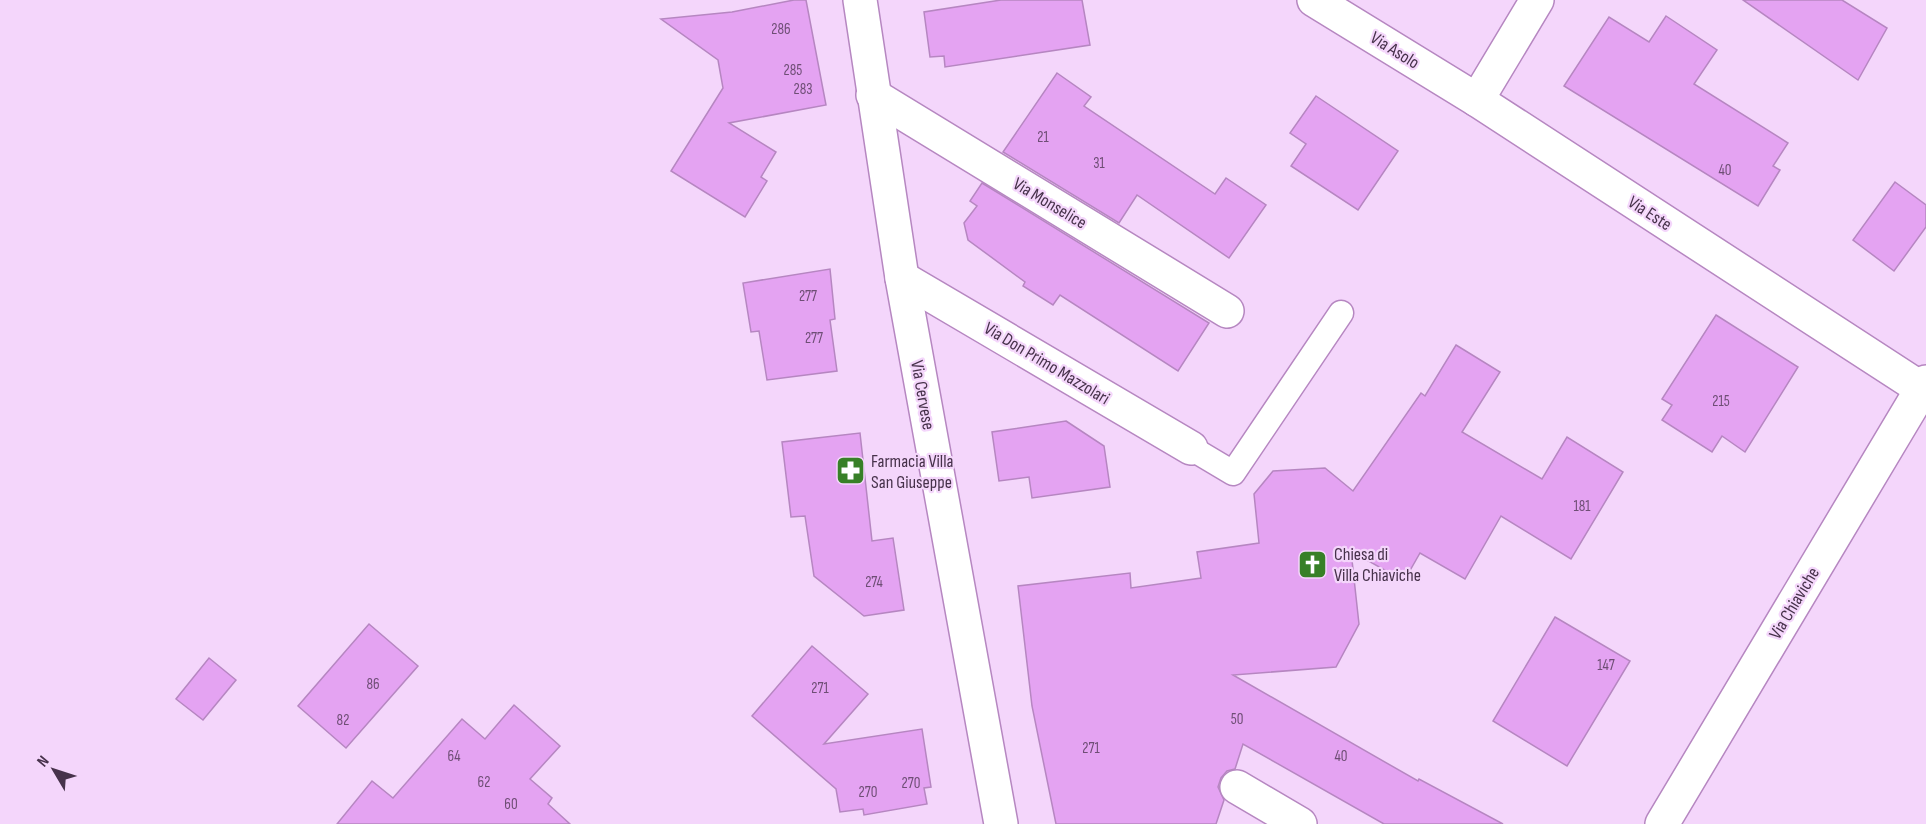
<svg xmlns="http://www.w3.org/2000/svg" width="1926" height="824" viewBox="0 0 1926 824" font-family="'Sofia Sans Condensed',sans-serif">
  <style>
    .building { fill: #e4a3f2; stroke: #b686c1; stroke-width: 1.5 }
    .lines { fill: none; stroke-linecap: round; stroke-linejoin: round }
    .lane-casing { stroke: #b687c1; stroke-width: 27 }
    .street-casing { stroke: #b687c1; stroke-width: 36 }
    .secondary-casing { stroke: #b687c1; stroke-width: 36 }
    .lane { stroke: #fff; stroke-width: 24 }
    .street { stroke: #fff; stroke-width: 33 }
    .secondary { stroke: #fff; stroke-width: 33 }
    .labels { text-anchor: middle; stroke-width: 4.5; stroke-linejoin: round; paint-order: stroke }
    .number-label { font-size: 15px; fill: #6e4e75 }
    .street-label { font-size: 18px; fill: #47324b; stroke: #f4d6fb }
    .poi-label { font-size: 18px; fill: #47324b; stroke: #f4d6fb; text-anchor: start }
  </style>
  <rect width="100%" height="100%" fill="#f4d6fb"/>
  <!-- building -->
  <g class="building">
    <path d="M794,0h12l20,105 -97,18 47,29 -15,25 6,4 -22,36 -74,-46 52,-83 -5,-28 -57,-41 71,-7z"/>
    <path d="M1001,0h81l8,45 -145,22 -1,-11 -14,1 -6,-45z"/>
    <path d="M1743,0h99l45,28 -29,52z"/>
    <path d="M1666,16l51,34 -23,34 94,59 -15,23 7,4 -22,36 -194,-120 45,-69 40,25z"/>
    <path d="M1057,73l34,24 -7,9 131,88 11,-16 40,27 -37,53 -92,-63 -18,28 -116,-71z"/>
    <path d="M1316,96l82,55 -40,59 -67,-44 15,-22 -16,-11z"/>
    <path d="M1895,182l31,23v22l-32,44 -41,-31z"/>
    <path d="M982,183l227,140 -31,48 -118,-76 -7,10 -30,-19 2,-4 -57,-42 -4,-17 13,-17 -7,-5z"/>
    <path d="M830,269l5,50 -5,1 7,51 -70,9 -8,-49 -8,1 -8,-49z"/>
    <path d="M1716,315l82,52 -53,85 -23,-16 -10,16 -50,-32 10,-15 -10,-6z"/>
    <path d="M1456,345l44,27 -38,60 80,47 25,-42 56,35 -52,87 -70,-43 -36,63 -45,-26 -16,28 -53,-30 8,73 -23,43 -103,8 185,106 1,-2 84,45h-119l-141,-80 -8,25 -8,2 -6,7 -3,9 6,13 -8,24h-160l-24,-118 -14,-120 112,-13 1,15 70,-10 -4,-26 62,-9 -5,-49 19,-23 52,-3 28,23 68,-98 4,3z"/>
    <path d="M1066,421l38,25 6,41 -78,11 -3,-21 -30,4 -7,-49z"/>
    <path d="M860,433l12,108 21,-3 11,72 -40,6 -50,-40 -9,-60 -14,1 -9,-75z"/>
    <path d="M1555,617l75,44 -63,105 -74,-45z"/>
    <path d="M369,624l49,42 -72,82 -48,-42z"/>
    <path d="M812,646l56,48 -44,50 98,-15 9,58 -7,1 3,16 -63,11 -1,-6 -23,3 -4,-23 -84,-73z"/>
    <path d="M209,658l27,22 -33,40 -27,-21z"/>
    <path d="M514,705l46,41 -30,33 22,19 -4,6 22,20h-233l35,-43 21,17 69,-79 23,20z"/>
  </g>
  <g class="lines">
    <defs>
      <path id="lane" d="M1191,448l42,25 108,-160"/>
      <g id="street">
        <path d="M1314,0l163,100"/>
        <path d="M1537,0l-60,100 445,289"/>
        <path d="M873,95l354,216"/>
        <path d="M902,278l289,170"/>
        <path d="M1237,787l63,37"/>
        <path d="M1662,824l264,-442"/>
      </g>
      <path id="secondary" d="M860,0l42,278 99,546"/>
    </defs>
    <!-- lane casing -->
    <use href="#lane" class="lane-casing"/>
    <!-- street casing -->
    <use href="#street" class="street-casing"/>
    <!-- secondary casing -->
    <use href="#secondary" class="secondary-casing"/>
    <!-- lane -->
    <use href="#lane" class="lane"/>
    <!-- street -->
    <use href="#street" class="street"/>
    <!-- secondary -->
    <use href="#secondary" class="secondary"/>
  </g>
  <!-- icons -->
  <defs>
    <symbol id="pharmacy-square" viewBox="-11 -11 22 22"><rect x="-9" y="-9" width="18" height="18" rx="4" fill="#378027" stroke="#f4d6fb"/><path d="M-2-6h4v4h4v4h-4v4h-4v-4h-4v-4h4Z" fill="#fff"/></symbol>
    <symbol id="church-square" viewBox="-11 -11 22 22"><rect x="-9" y="-9" width="18" height="18" rx="4" fill="#378027" stroke="#f4d6fb"/><path d="M-1.2-6h2.4v3.5h3.3v2.4h-3.3V6h-2.4V-.1h-3.3v-2.4h3.3Z" fill="#fff"/></symbol>
  </defs>
  <g fill-rule="evenodd">
    <use href="#pharmacy-square" x="834" y="454" width="33" height="33"/>
    <use href="#church-square" x="1296" y="548" width="33" height="33"/>
  </g>
  <g class="labels">
    <!-- number labels -->
    <g class="number-label">
      <text x="781" y="34">286</text>
      <text x="793" y="75">285</text>
      <text x="803" y="94">283</text>
      <text x="1043" y="142">21</text>
      <text x="1099" y="168">31</text>
      <text x="1725" y="175">40</text>
      <text x="808" y="301">277</text>
      <text x="814" y="343">277</text>
      <text x="1721" y="406">215</text>
      <text x="1582" y="511">181</text>
      <text x="874" y="587">274</text>
      <text x="1606" y="670">147</text>
      <text x="373" y="689">86</text>
      <text x="820" y="693">271</text>
      <text x="1237" y="724">50</text>
      <text x="343" y="725">82</text>
      <text x="1091" y="753">271</text>
      <text x="454" y="761">64</text>
      <text x="1341" y="761">40</text>
      <text x="484" y="787">62</text>
      <text x="911" y="788">270</text>
      <text x="868" y="797">270</text>
      <text x="511" y="809">60</text>
    </g>
    <!-- street labels -->
    <g class="street-label">
      <text transform="translate(1395 50) rotate(32)" y="6">Via Asolo</text>
      <text transform="translate(1050 203) rotate(31)" y="6">Via Monselice</text>
      <text transform="translate(1650 213) rotate(33)" y="6">Via Este</text>
      <text transform="translate(1047 363) rotate(31)" y="6">Via Don Primo Mazzolari</text>
      <text transform="translate(923 395) rotate(80)" y="6">Via Cervese</text>
      <text transform="translate(1794 603) rotate(-59)" y="6">Via Chiaviche</text>
    </g>
    <!-- poi labels -->
    <g class="poi-label">
      <text x="871" y="467">Farmacia Villa<tspan x="871" dy="21">San Giuseppe</tspan></text>
      <text x="1334" y="560">Chiesa di<tspan x="1334" dy="21">Villa Chiaviche</tspan></text>
    </g>
  </g>
  <!-- north arrow -->
  <g transform="translate(54 770) rotate(309)" stroke="#f4d6fb" stroke-width="4.5" paint-order="stroke">
  <path d="M0-4.5L10 22L0 15L-10 22Z" fill="#47324b"/>
  <text y="-9" font-size="16" font-weight="bold" text-anchor="middle" fill="#47324b">N</text>
  </g>
</svg>
